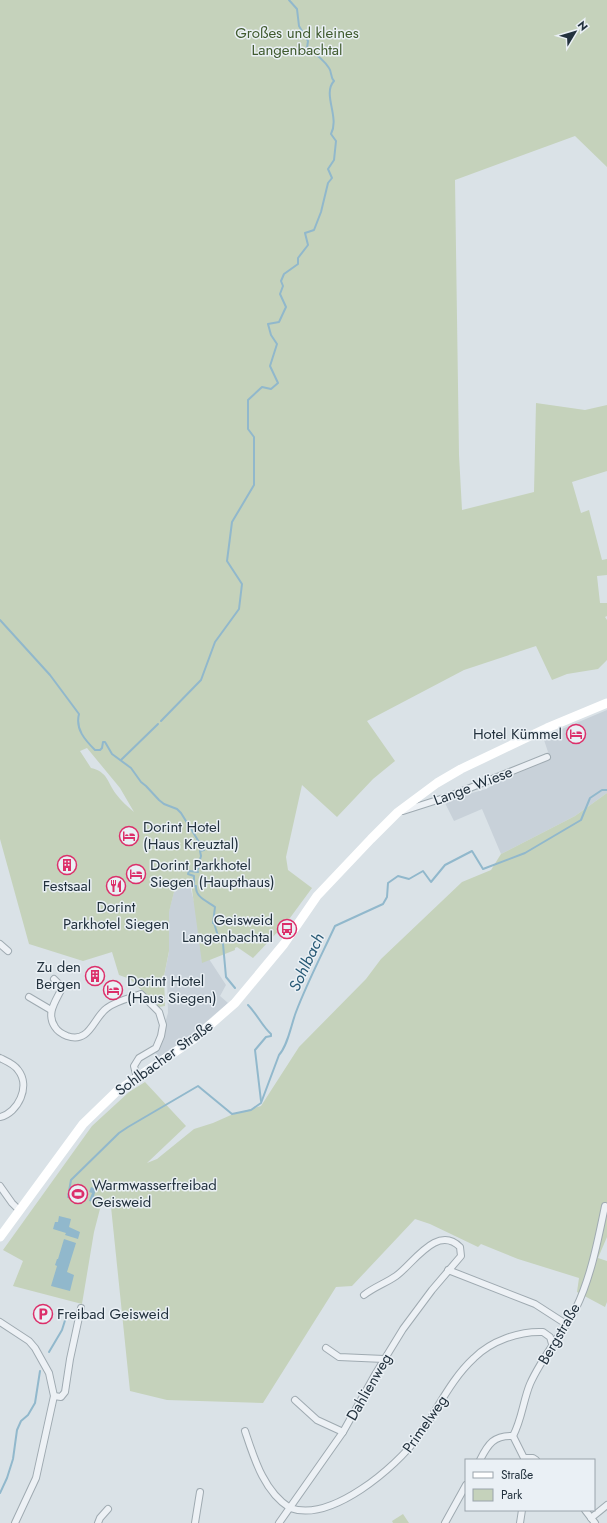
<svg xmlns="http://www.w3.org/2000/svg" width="607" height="1523" viewBox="0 0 607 1523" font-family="Jost,sans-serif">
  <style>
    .built { fill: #c8d1d9 }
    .green { fill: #c5d2bb; fill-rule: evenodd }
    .water { fill: #91b8cc }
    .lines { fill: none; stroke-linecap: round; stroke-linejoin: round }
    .stream { stroke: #91b8cc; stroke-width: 2 }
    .street-casing { stroke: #9faab1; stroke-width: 8 }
    .street { stroke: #edf1f5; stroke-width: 6 }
    .secondary { stroke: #fff; stroke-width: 9 }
    .labels { text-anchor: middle; stroke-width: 3; stroke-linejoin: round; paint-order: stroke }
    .park-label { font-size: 15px; fill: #405b2f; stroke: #eaf0f5 }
    .poi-label { font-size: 15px; fill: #23323e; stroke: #eaf0f5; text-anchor: start }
    .street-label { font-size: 15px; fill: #23323e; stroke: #eaf0f5 }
    .water-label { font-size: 16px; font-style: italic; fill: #295a76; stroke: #eaf0f5 }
  </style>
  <rect width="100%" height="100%" fill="#dae2e7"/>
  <!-- built -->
  <g class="built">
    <path d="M607,710v83l-32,23 -74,38 -19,-45 -28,12 -10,-20 42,-12 63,-34 -6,-18z"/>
    <path d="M191,882v8l18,69 17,26 -6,11 8,7 -77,66 17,-56 -1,-37h-3l5,-24v-41l5,-19z"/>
  </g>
  <!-- green -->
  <g class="green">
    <path d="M0,0h607v167l-32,-31 -120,44 4,275 3,55 72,-18 2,-89 49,7 22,-5v66l-35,11 9,31 8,-3 13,50 5,-1v16l-10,1 3,27h7v13l-2,1 2,3v40l-9,9 -31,5 -15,6 -16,-34 -72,24 -97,51 28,40 -22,18 -36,38 -35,-32 -16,72 2,13 24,18 -25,34 -34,36 -16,-11 -2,1v2l-33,13 -11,-81 -17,10 -5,20v39l-5,25 1,30 -6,1 -29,-28 -11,-4 -7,-23 -29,9 -54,-17 -29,-105zM87,748l33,40 14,24c-6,-5 -13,-11 -18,-18 -9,-12 -8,-22 -25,-26l-11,-17z"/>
    <path d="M607,793v444l-9,21 9,3v41l-2,5 -28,-15 2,-14 -61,-19 -37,-15 -3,3 -48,-23 -15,-5 -63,67 -16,1 -73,116 -96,-3 -37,-9 -20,-194 -9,8 -7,27 -12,72 -69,-18 10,-25 -20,-11 89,-124 37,-34 16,-10 41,44 -39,37 10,-4 37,-30 19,-6 18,-8 30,-9 38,-59 67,-68 15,-20 81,-77 29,-12 10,-16 74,-38z"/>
    <path d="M403,1514l6,9h-16l-1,-2z"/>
  </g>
  <!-- water -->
  <g class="water">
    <path d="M91,1187l5,2 -2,7 3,1 -2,5 -6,-1 3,-8 -3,-1z"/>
    <path d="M59,1216l12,3 -2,8 11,5 -2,7 -13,-4 1,-2 -13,-4 2,-7h3z"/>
    <path d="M64,1239l12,4 -9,29 7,3 -4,16 -19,-5 6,-20 -2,-1 2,-6h1z"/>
  </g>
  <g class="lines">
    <!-- stream -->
    <g class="stream">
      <path d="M0,620l50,55 29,39c-4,15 6,26 16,36h5l2,-2 1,-6h2l7,12 19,14 10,14 5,4 13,14 5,4 13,5 4,4 23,37 -4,1 1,5 -2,7 1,2 -3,6 1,1 -9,-1 -1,3 6,2v10h2c-1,11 11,15 19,21l-2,16h1l4,13 5,8 3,33 9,11"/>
      <path d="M161,721l40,-41 14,-38 24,-33 3,-25 -15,-23 5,-39 22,-37v-48l-6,-8v-29l14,-13 9,2 7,-6 -8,-17 7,-22 -6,-9 -3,-11 11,-2 7,-15 -6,-13 3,-8 -2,-5 3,-7 14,-10v-6l10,-13 -3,-12 9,-3 7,-18 7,-29 4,-5 -4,-9 6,-9 2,-19 -5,-7c9,-17 -9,-40 3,-53 -4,-4 -2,-9 -5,-13 -5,-8 -13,-14 -22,-20l1,-7 -9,-15 -2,-17 -8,-9"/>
      <path d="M121,760l37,-36"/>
      <path d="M248,1005c9,9 14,21 23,29v2l-5,1 -11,13 6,51"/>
      <path d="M68,1197l3,-17 48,-47 9,-6 70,-41 34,28 19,-4 10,-7 18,-48c9,-10 12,-30 17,-43 11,-29 26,-58 39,-86l48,-22 4,-7 1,-14 10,-7 11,3 14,-8 8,11 14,-17 27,-14 11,18 42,-16 56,-33 9,-22 12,-8h5"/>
      <path d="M49,1352l13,-22 5,-16"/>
      <path d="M0,1493l7,-15 6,-19 4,-29 4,-9 7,-6 7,-12 5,-32"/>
    </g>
    <defs>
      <g id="street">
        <path d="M403,811l47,-15 97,-39"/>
        <path d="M0,944l8,7"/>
        <path d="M54,979l7,7v4c-6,12 -15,24 -6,37 3,5 7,7 12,9 23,8 26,-18 40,-28 9,-7 23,-10 34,-14l18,18 4,13 -2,11 -5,12 -17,10 -5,8 2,8 3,3"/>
        <path d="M29,997l22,13"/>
        <path d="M0,1058c6,3 14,6 18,12 13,16 0,43 -18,47"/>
        <path d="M0,1186l12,17 7,7"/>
        <path d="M448,1270l87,34 31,20"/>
        <path d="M0,1322l29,19 6,7 14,25 5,23 -18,82 -21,45"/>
        <path d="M326,1348l13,9 45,2"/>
        <path d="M54,1396l7,1 4,-5 5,-33 11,-51"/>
        <path d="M295,1400l22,20 26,12"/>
        <path d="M245,1431c9,27 19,61 45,77 41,15 106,-41 128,-71 19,-26 32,-57 56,-79 17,-17 45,-27 69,-26l7,5 2,7"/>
        <path d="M513,1436c9,-17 10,-35 17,-52 12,-27 32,-50 46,-76 15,-31 22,-68 29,-102l2,1"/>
        <path d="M513,1436l11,22"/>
        <path d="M524,1458h9l3,2"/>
        <path d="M480,1460c8,-16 14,-25 33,-24"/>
        <path d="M585,1510l10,13"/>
        <path d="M591,1518l16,-13"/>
        <path d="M98,1523l2,-5 8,-9"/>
        <path d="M195,1523l5,-31"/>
        <path d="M279,1523l64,-91 33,-59 27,-44 29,-39 29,-34 -1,-9c-23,-23 -47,17 -64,29 -10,7 -22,11 -32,19"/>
        <path d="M445,1523l21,-38"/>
        <path d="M520,1523l2,-13"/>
      </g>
    </defs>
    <!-- street casing -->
    <use href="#street" class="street-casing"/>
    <!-- street -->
    <use href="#street" class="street"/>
    <!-- secondary -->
    <path class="secondary" d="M0,1237l83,-113 33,-32 78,-53 41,-36 49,-59 33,-48 54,-57 27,-27 39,-29 24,-14 86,-41 60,-25"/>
  </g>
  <!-- icons -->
  <defs>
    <symbol id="hotel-ring" viewBox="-11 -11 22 22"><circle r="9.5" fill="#eaf0f5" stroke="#dc2f6a" stroke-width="1.5"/><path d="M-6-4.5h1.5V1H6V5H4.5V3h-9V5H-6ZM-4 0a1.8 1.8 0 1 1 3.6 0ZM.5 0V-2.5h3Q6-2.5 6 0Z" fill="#dc2f6a"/></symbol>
    <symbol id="building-ring" viewBox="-11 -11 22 22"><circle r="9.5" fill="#eaf0f5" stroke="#dc2f6a" stroke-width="1.5"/><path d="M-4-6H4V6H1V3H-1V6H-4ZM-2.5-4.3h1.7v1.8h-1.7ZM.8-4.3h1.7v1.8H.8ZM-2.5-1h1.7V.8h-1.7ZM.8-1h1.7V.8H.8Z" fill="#dc2f6a"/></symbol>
    <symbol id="restaurant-ring" viewBox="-11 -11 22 22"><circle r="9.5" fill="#eaf0f5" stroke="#dc2f6a" stroke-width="1.5"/><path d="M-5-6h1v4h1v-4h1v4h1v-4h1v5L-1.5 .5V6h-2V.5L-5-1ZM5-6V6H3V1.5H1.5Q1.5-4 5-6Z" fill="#dc2f6a"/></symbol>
    <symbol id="bus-ring" viewBox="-11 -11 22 22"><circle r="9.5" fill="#eaf0f5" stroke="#dc2f6a" stroke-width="1.5"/><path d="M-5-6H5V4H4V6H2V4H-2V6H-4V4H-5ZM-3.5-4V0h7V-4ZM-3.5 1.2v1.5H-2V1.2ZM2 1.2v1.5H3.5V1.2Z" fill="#dc2f6a"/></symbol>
    <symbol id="stadium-ring" viewBox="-11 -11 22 22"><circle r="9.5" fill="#eaf0f5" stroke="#dc2f6a" stroke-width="1.5"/><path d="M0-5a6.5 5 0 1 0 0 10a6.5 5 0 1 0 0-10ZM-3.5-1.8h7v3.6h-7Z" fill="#dc2f6a"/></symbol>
    <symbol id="parking-ring" viewBox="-11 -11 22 22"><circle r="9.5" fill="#eaf0f5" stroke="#dc2f6a" stroke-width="1.5"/><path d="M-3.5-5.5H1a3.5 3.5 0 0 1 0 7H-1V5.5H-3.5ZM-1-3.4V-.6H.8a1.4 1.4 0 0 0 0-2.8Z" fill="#dc2f6a"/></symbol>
  </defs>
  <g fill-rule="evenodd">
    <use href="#hotel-ring" x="565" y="723" width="22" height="22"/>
    <use href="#hotel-ring" x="118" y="825" width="22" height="22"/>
    <use href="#building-ring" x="56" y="854" width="22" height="22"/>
    <use href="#hotel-ring" x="125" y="863" width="22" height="22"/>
    <use href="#restaurant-ring" x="105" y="875" width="22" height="22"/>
    <use href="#bus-ring" x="276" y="918" width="22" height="22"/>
    <use href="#building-ring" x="84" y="965" width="22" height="22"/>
    <use href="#hotel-ring" x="102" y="979" width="22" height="22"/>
    <use href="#stadium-ring" x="67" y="1183" width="22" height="22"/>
    <use href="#parking-ring" x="32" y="1303" width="22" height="22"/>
  </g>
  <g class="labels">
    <!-- park labels -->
    <g class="park-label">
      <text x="297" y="38">Großes und kleines<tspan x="297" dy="17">Langenbachtal</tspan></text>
    </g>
    <!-- poi labels -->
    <g class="poi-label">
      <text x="562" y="739" text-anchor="end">Hotel Kümmel</text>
      <text x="143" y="832">Dorint Hotel<tspan x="143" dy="17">(Haus Kreuztal)</tspan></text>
      <text x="150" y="870">Dorint Parkhotel<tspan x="150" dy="17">Siegen (Haupthaus)</tspan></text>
      <text x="67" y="891" text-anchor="middle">Festsaal</text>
      <text x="116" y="912" text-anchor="middle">Dorint<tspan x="116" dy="17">Parkhotel Siegen</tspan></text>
      <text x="273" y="925" text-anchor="end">Geisweid<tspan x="273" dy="17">Langenbachtal</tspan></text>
      <text x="81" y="972" text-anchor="end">Zu den<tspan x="81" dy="17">Bergen</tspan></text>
      <text x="127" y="986">Dorint Hotel<tspan x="127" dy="17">(Haus Siegen)</tspan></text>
      <text x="92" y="1190">Warmwasserfreibad<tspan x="92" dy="17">Geisweid</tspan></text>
      <text x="57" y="1319">Freibad Geisweid</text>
    </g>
    <!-- street labels -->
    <g class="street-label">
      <text transform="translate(473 786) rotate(-21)" y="5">Lange Wiese</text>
      <text transform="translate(164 1058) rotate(-36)" y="5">Sohlbacher Straße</text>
      <text transform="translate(559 1334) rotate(-60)" y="5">Bergstraße</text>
      <text transform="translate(369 1387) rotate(-60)" y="5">Dahlienweg</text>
      <text transform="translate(425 1424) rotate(-55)" y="5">Primelweg</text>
    </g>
    <!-- water labels -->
    <g class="water-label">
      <text transform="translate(306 962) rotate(-65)" y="6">Sohlbach</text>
    </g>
  </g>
  <!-- legend -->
  <rect x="465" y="1459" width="130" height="52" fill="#eaf0f5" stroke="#9aa4ac"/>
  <rect x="473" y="1472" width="20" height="6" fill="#ffffff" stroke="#9aa4ac"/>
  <text x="501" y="1479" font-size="12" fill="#23323e">Straße</text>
  <rect x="473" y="1489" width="20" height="12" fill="#c5d2bb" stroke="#9aa4ac"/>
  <text x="501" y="1499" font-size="12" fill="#23323e">Park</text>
  <!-- north arrow -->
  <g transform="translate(575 32) rotate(52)" stroke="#eaf0f5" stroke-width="3" paint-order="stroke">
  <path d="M0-3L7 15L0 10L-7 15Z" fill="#23323e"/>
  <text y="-6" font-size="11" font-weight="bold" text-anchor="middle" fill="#23323e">N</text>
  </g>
</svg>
